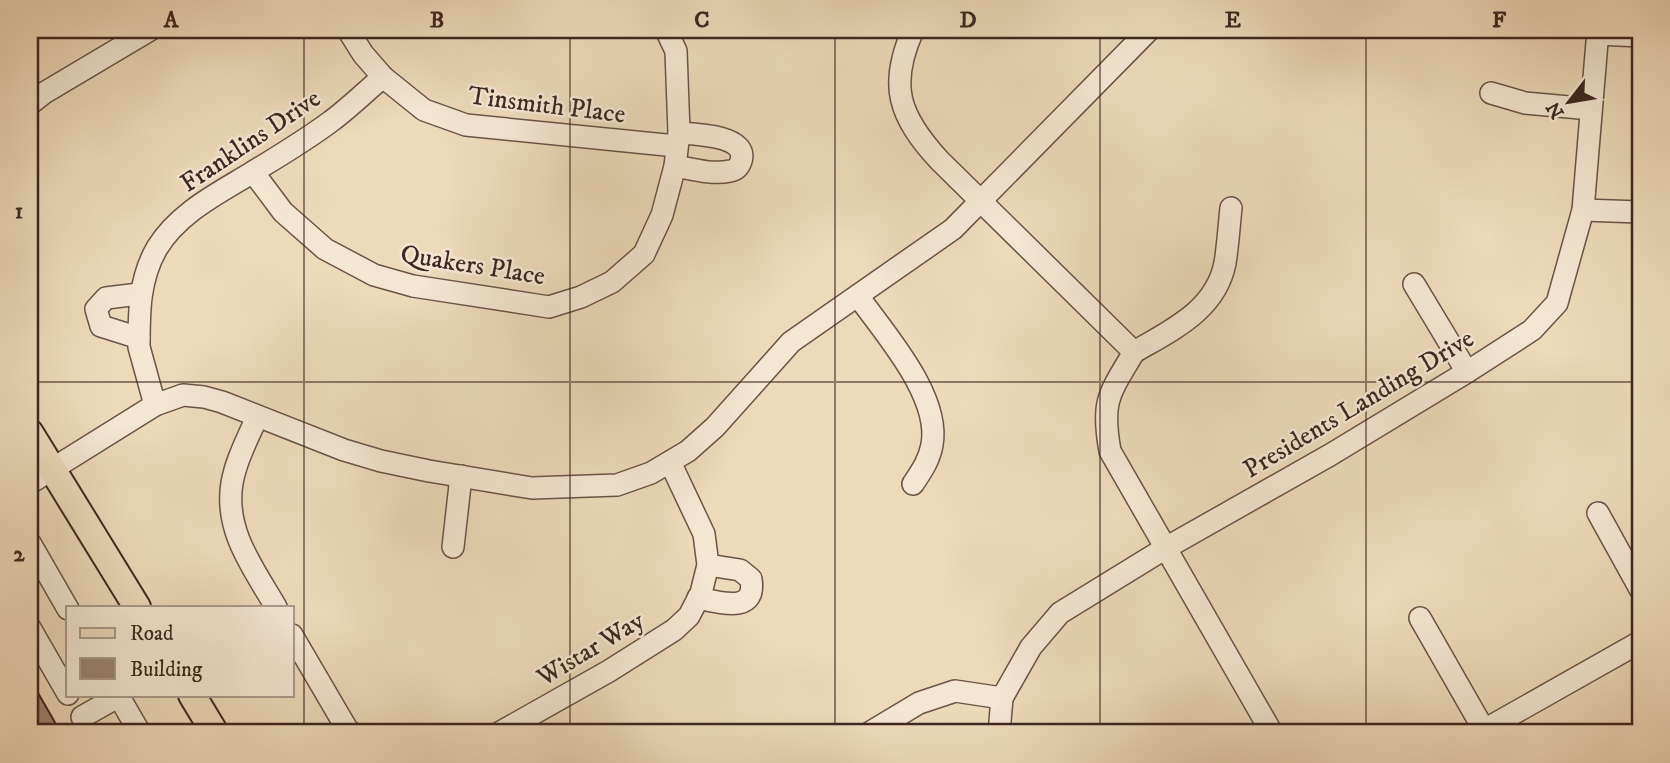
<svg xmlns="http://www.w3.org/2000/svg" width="1670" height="763" viewBox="0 0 1670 763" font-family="'IM FELL DW Pica',serif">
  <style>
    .building { fill: #99846f; stroke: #3e271f; stroke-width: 2 }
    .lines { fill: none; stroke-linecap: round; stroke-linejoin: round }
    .minor-casing { stroke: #6a5446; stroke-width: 24 }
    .major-casing { stroke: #3e271f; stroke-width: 30 }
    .minor { stroke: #f3e7d2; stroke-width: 21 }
    .major { stroke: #eddab9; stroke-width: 26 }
    .grid { fill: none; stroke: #3e271f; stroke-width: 2; stroke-opacity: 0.55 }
    .labels { text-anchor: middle; stroke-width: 5; stroke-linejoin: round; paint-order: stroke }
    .street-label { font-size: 26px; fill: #3e271f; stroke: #f3e7d2 }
    .neatline { fill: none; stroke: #3e271f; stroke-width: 2.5 }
    .grid-label { font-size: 23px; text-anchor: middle; font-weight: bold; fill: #3e271f }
  </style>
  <rect width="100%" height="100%" fill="#eddab9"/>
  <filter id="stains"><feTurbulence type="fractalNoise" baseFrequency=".00286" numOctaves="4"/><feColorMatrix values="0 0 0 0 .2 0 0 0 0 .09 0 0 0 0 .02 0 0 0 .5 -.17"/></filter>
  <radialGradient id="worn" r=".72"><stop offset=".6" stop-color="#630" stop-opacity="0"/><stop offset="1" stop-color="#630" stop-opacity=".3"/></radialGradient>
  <!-- building -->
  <path class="building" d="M30,679l19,33 12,21h-31z"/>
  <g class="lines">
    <defs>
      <g id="minor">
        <path d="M348,30l15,24 20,23 41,33 42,15 210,21"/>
        <path d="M913,30c-25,56 -14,86 26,130l195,192c-25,42 -33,49 -24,99l162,282"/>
        <path d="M1598,34l42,2"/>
        <path d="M1491,93l34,10 66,6"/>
        <path d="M30,104l14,-11 106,-63"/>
        <path d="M675,166c17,3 37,9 55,5 6,-1 9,-4 11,-10 8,-26 -47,-27 -62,-28"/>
        <path d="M253,172l30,40 42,37 49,26 39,11 136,21 32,-10 31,-15 32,-28 18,-39 13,-49 4,-33 -3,-82 -10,-21"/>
        <path d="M1583,210l57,2"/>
        <path d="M1414,284l53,88"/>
        <path d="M858,296c27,38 83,100 74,149 -3,16 -11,27 -19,39"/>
        <path d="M139,338l-38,-12 -5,-17 10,-11 33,-4"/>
        <path d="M1134,352c38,-22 82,-42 91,-89 3,-18 4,-37 6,-55"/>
        <path d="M155,405l-16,-58c0,-35 0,-68 18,-99 22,-36 62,-55 96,-76 26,-16 53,-32 77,-50 18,-13 35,-30 53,-45"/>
        <path d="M257,417c-9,21 -21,43 -25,66 -8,47 21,85 44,124"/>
        <path d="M30,483l125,-78 28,-10 21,2 18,5 122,48 37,11 48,10 103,17 85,-3 34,-12 37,-22 27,-24 76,-85 162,-113 196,-199"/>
        <path d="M1598,513l42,76"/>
        <path d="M30,543l38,66"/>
        <path d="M453,547l8,-71"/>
        <path d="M698,598c21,4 59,17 53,-19l-11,-9 -32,-5"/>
        <path d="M1420,618l64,112"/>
        <path d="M30,628l38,66"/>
        <path d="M292,635l55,94 5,4"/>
        <path d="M118,695l22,38"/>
        <path d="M82,717l39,-22"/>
        <path d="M499,733l110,-62 65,-41 15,-14 12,-23 7,-28 -4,-31 -34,-72"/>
        <path d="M869,733l50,-30 36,-12 47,7"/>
        <path d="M999,733l3,-35 29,-51 29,-34 104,-64 166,-94 137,-83 65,-42 25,-27 26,-93 15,-180"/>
        <path d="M1479,733l161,-91"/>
      </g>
      <g id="major">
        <path d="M30,433l107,174"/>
        <path d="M192,695l23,38"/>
      </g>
    </defs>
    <!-- minor casing -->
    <use href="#minor" class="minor-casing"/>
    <!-- major casing -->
    <use href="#major" class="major-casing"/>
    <!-- minor -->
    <use href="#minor" class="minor"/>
    <!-- major -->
    <use href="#major" class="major"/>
  </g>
  <!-- grid -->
  <path class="grid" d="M304,30v703M570,30v703M835,30v703M1100,30v703M1366,30v703M30,382h1610"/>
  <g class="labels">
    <!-- street labels -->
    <g class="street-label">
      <text transform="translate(547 104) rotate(7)" y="9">Tinsmith Place</text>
      <text transform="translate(250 140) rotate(-34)" y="9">Franklins Drive</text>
      <text transform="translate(473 264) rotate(9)" y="9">Quakers Place</text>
      <text transform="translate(1358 403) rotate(-31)" y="9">Presidents Landing Drive</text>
      <text transform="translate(590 648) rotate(-31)" y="9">Wistar Way</text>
    </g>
  </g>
  <!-- margin -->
  <rect width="1670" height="763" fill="none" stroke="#eddab9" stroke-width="77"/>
  <!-- legend -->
  <rect x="66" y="606" width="228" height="91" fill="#f3e7d2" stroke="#ab9a8a" stroke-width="2"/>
  <rect x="80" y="628" width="35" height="10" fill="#eddab9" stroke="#ab9a8a" stroke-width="2"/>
  <text x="130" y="640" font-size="21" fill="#3e271f">Road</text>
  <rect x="80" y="658" width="35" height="21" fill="#99846f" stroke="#ab9a8a" stroke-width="2"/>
  <text x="130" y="676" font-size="21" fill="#3e271f">Building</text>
  <!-- north arrow -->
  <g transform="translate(1569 102) rotate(239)" stroke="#f3e7d2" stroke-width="5" paint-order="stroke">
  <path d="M0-5L12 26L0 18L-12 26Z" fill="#3e271f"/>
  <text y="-10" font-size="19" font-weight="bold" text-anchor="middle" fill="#3e271f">N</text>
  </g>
  <rect x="38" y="38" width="1594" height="686" class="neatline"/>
  <g class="grid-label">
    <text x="171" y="27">A</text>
    <text x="437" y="27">B</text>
    <text x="702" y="27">C</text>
    <text x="968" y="27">D</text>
    <text x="1233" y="27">E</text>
    <text x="1499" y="27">F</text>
    <text x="19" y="218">1</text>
    <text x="19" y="561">2</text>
  </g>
  <rect width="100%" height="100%" filter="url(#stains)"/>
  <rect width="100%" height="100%" fill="url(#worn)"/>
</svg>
